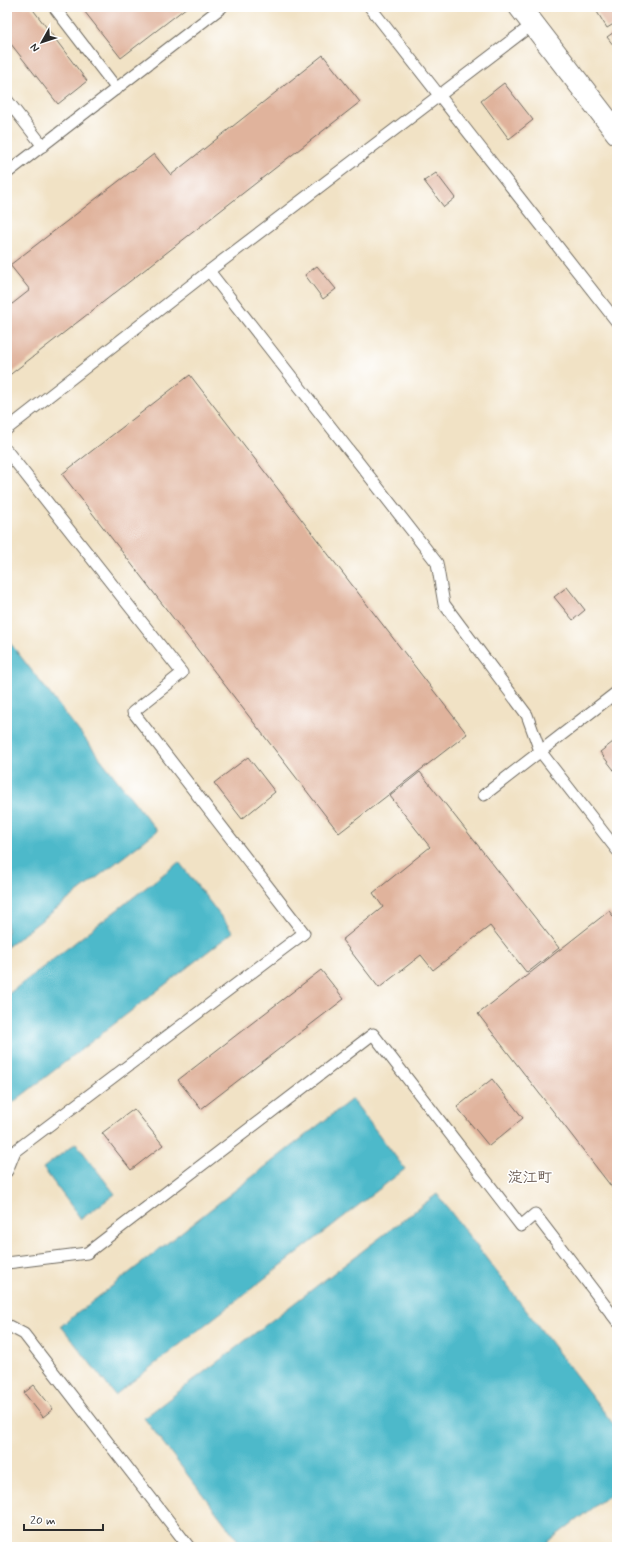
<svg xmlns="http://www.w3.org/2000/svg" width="624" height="1554" viewBox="0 0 624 1554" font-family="Mynerve,'Klee One',sans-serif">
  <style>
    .water { fill: #4eb9ca; stroke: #3c727a }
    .building { fill: #e0b39c }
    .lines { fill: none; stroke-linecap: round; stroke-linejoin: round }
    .service-casing { stroke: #706b61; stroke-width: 13 }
    .tertiary-casing { stroke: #706b61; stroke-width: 24 }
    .service { stroke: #fff; stroke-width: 11 }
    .tertiary { stroke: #fff; stroke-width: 22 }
    .labels { text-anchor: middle; stroke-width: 3; stroke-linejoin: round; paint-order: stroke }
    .neighbourhood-label { font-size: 15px; font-weight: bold; fill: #6a5b53; stroke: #fff }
  </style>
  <rect width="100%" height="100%" fill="#fff"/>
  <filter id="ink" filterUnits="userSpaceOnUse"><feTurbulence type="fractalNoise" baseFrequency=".025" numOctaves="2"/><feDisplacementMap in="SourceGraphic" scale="8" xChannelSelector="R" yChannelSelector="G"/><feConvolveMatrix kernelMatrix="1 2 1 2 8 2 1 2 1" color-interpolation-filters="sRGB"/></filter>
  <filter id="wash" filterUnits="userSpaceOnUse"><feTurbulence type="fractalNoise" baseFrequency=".012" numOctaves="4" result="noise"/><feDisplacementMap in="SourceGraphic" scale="16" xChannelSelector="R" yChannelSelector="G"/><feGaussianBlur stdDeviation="0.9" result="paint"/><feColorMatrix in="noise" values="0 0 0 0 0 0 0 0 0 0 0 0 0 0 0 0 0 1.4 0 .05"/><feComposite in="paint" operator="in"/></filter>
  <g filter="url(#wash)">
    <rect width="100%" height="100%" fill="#f1e2c5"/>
    <!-- water -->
    <g class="water">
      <path d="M7,639l150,192 -150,116z"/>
      <path d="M179,862l54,70 -226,175v-112z"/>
      <path d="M352,1099l53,70 -290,226 -54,-69z"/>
      <path d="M76,1143l39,51 -34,25 -38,-51z"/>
      <path d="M437,1194l180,235v60l-76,58h-298l-99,-129z"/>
    </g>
    <g id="blocks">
      <!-- building -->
      <g class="building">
        <path d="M7,7h24l56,74 -29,23 -51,-65z"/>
        <path d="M81,7h106l-66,51z"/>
        <path d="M594,7h23v15l-10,6z"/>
        <path d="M617,30v20l-10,-13z"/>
        <path d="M323,55l37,47 -353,275v-69l23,-18 -20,-25 144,-111 17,21z"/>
        <path d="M504,83l29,37 -24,19 -28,-38z"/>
        <path d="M436,173l19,25 -11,9 -20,-26z"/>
        <path d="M317,266l19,23 -13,10 -18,-24z"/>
        <path d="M190,375l277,359 -128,99 -277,-359z"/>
        <path d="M567,587l18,23 -12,10 -19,-23z"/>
        <path d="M617,739v35l-17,-22z"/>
        <path d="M248,757l27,35 -33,27 -28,-36z"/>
        <path d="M420,772l139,176 -32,25 -37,-47 -57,44 -12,-15 -42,33 -37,-48 41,-33 -10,-14 57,-46 -40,-51z"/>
        <path d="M609,911l8,10v273l-139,-180z"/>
        <path d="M321,970l23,29 -143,110 -23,-29z"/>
        <path d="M492,1079l31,39 -34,28 -32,-39z"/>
        <path d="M134,1109l29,36 -32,25 -29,-37z"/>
        <path d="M34,1385l19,24 -10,8 -19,-24z"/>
      </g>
    </g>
  </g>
  <g filter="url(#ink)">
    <use href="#blocks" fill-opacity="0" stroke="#706b61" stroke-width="1"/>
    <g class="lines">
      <defs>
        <g id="service">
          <path d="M54,7l63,82"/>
          <path d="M370,7l247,315"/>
          <path d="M7,100l36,46"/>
          <path d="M7,173l215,-166"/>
          <path d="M209,271l228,292 7,41 83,111 13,36 77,99"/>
          <path d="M7,429l202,-158 324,-247"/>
          <path d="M7,451l175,222 -49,39 171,221 -289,218 -8,20"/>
          <path d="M484,795l133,-103"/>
          <path d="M7,1263l80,-10 286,-219 148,192 14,-12 82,107"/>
          <path d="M7,1325l17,9 165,213"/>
        </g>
        <path id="tertiary" d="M520,7l97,126"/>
      </defs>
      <!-- service casing -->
      <use href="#service" class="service-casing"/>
      <!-- tertiary casing -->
      <use href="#tertiary" class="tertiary-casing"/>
      <!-- service -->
      <use href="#service" class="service"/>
      <!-- tertiary -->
      <use href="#tertiary" class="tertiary"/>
    </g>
  </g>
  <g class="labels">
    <!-- neighbourhood labels -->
    <g class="neighbourhood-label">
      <text x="530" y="1182">淀江町</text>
    </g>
  </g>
  <!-- margin -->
  <rect width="624" height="1554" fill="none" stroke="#fff" stroke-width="24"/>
  <!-- north arrow -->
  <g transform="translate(42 42) rotate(231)" stroke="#ffffff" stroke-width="3" paint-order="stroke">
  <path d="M0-3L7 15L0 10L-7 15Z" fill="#2b2b2b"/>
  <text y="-6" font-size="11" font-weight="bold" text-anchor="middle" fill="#2b2b2b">N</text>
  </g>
  <!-- scale -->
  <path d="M24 1524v6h79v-6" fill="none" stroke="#2b2b2b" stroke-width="2"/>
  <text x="30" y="1524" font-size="12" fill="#2b2b2b" stroke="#ffffff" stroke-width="3" paint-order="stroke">20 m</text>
</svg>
